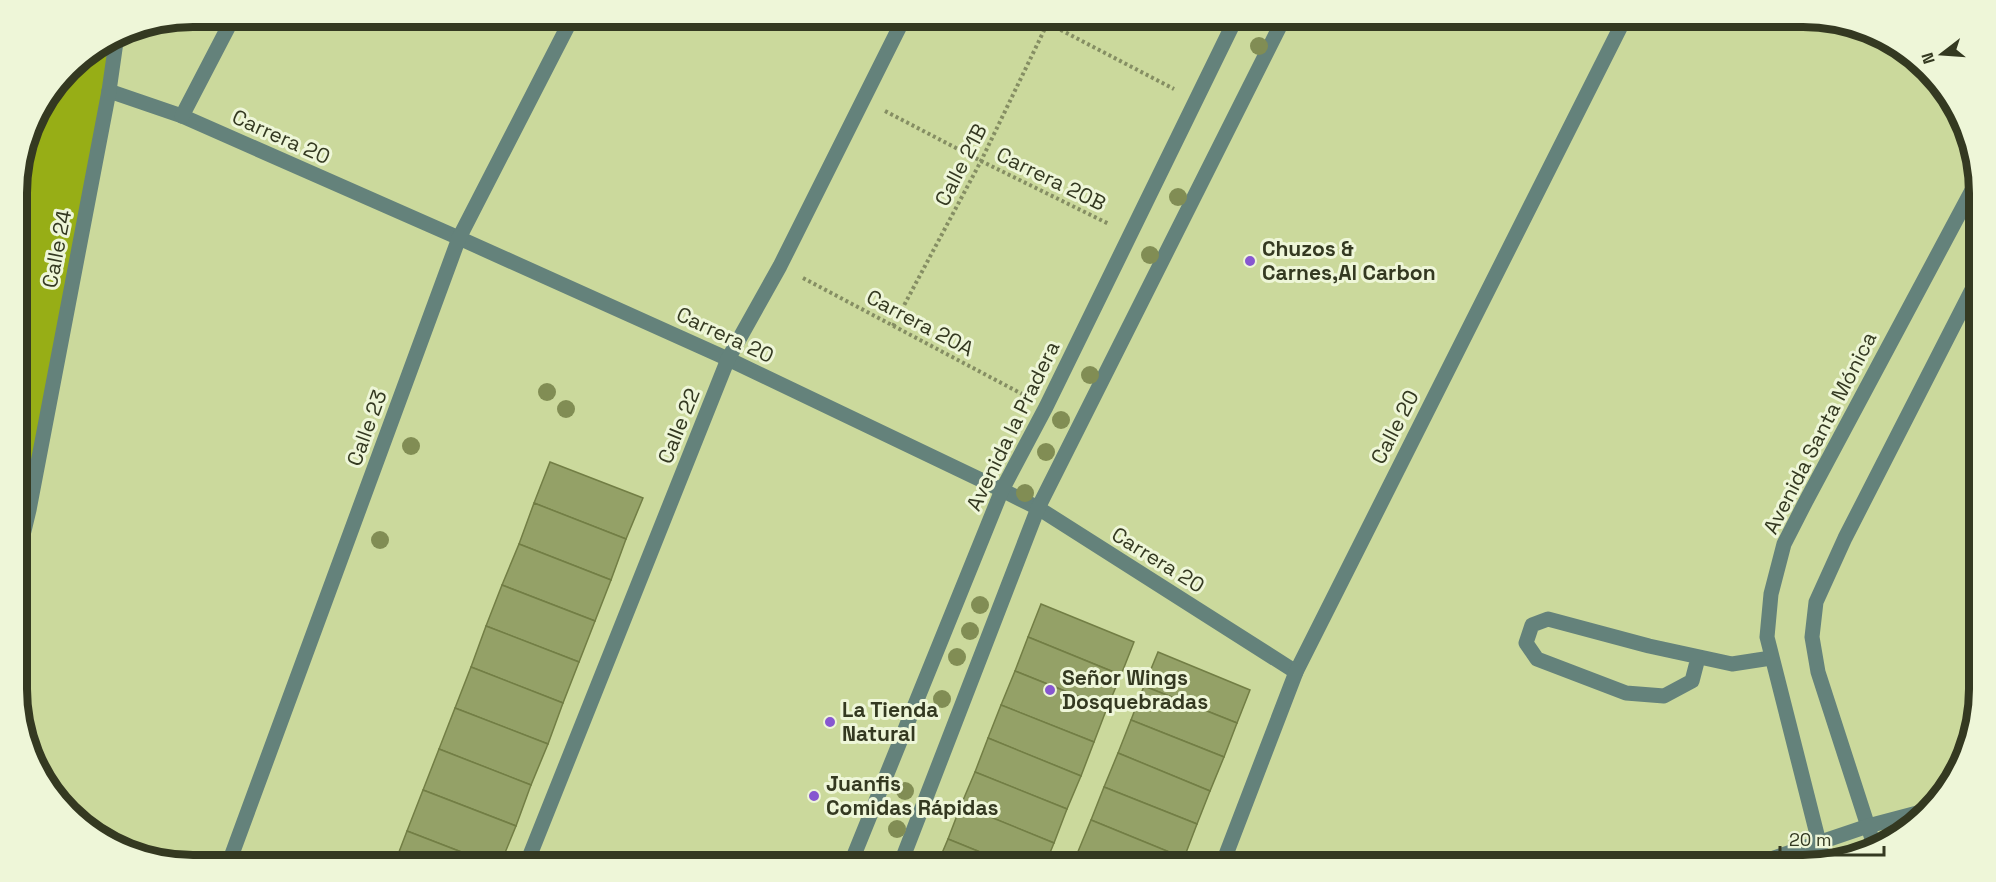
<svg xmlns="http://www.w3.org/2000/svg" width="1996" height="882" viewBox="0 0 1996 882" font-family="'Space Grotesk',sans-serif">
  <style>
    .forest { fill: #97ae16 }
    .building { fill: #94a167; stroke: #727e45; stroke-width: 1.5 }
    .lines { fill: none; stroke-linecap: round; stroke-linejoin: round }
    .path { stroke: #858e63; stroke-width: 4; stroke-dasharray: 3 3; stroke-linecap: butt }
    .minor { stroke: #64827b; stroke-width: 15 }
    .tree { fill: #818d54 }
    .poi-dot { fill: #8757d0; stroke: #eef6d8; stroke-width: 2 }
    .labels { text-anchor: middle; stroke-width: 6; stroke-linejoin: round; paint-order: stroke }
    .street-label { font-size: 21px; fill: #343921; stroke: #eef6d8 }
    .poi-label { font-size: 21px; font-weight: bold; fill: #343921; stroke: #eef6d8; text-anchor: start }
    .rim { fill: none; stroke: #343921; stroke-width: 8 }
  </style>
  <rect width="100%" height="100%" fill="#cbd99c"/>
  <!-- forest -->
  <path class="forest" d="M117,35l-88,475 -11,-2 -1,-327 18,-67 41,-54z"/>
  <!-- building -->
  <g class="building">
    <path d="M550,462l93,36 -17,41 -92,-36z"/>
    <path d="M534,503l92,36 -15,41 -92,-36z"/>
    <path d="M519,544l92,36 -16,41 -93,-36z"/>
    <path d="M502,585l93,36 -16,41 -93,-36z"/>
    <path d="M1041,604l93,38 -13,33 -93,-38z"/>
    <path d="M486,626l93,36 -16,41 -92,-36z"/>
    <path d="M1028,637l93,38 -14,33 -92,-37z"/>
    <path d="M1158,652l92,38 -13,33 -93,-37z"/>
    <path d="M471,667l92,36 -15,41 -93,-36z"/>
    <path d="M1015,671l92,37 -13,34 -93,-37z"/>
    <path d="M1144,686l93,37 -13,34 -93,-37z"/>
    <path d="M1001,705l93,37 -13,34 -93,-38z"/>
    <path d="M455,708l93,36 -17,41 -92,-36z"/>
    <path d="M1131,720l93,37 -14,34 -92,-38z"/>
    <path d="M988,738l93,38 -14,33 -92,-37z"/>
    <path d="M439,749l92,36 -15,41 -93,-36z"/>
    <path d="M1118,753l92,38 -13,33 -93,-37z"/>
    <path d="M975,772l92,37 -13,34 -93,-38z"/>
    <path d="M1104,787l93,37 -13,34 -93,-38z"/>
    <path d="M423,790l93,36 -16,39h-5l-88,-34z"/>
    <path d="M961,805l93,38 -9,22h-33l-64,-26z"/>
    <path d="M1091,820l93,38 -4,7h-75l-28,-11z"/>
    <path d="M407,831l88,34h-101z"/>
    <path d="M948,839l64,26h-75z"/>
    <path d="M1077,854l28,11h-32z"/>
  </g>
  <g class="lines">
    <!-- path -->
    <g class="path">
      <path d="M1034,16l140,73"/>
      <path d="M885,111l96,50 128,63"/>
      <path d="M803,278l221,117"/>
      <path d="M893,326l88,-165 70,-145"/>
    </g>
    <!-- minor -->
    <g class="minor">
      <path d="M109,91l73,25 277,122 269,121 274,131 36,18 258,164"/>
      <path d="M182,116l52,-100"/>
      <path d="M18,556l11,-46 80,-419 8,-56"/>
      <path d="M1698,658l-6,23 -28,15 -38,-3 -89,-34 -11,-16 6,-18 16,-6 101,27 83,18 39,-6"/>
      <path d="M1874,845l-56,-173 -6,-35 4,-35 29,-64 133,-260"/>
      <path d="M1824,862l-57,-225 4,-43 13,-50 22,-43 172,-322"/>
      <path d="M228,865l231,-627 114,-222"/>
      <path d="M526,865l202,-506 52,-93 125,-250"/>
      <path d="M850,865l152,-375 44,-83 191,-391"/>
      <path d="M900,865l138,-357 247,-492"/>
      <path d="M1222,865l74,-193 330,-656"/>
      <path d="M1753,865l115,-39 53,-14"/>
    </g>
  </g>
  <!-- trees -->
  <g class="tree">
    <circle cx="1259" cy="46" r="9"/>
    <circle cx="1178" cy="197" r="9"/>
    <circle cx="1150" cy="255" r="9"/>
    <circle cx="1090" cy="375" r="9"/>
    <circle cx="547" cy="392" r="9"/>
    <circle cx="566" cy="409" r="9"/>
    <circle cx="1061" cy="420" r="9"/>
    <circle cx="411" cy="446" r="9"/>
    <circle cx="1046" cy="452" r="9"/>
    <circle cx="1025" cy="493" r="9"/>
    <circle cx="380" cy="540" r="9"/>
    <circle cx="980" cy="605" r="9"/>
    <circle cx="970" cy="631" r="9"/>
    <circle cx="957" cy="657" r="9"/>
    <circle cx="942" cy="699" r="9"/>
    <circle cx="905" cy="791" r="9"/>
    <circle cx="897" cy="829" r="9"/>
  </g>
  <!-- markers -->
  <g class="poi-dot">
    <circle cx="1250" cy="261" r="6"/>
    <circle cx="1050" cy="690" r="6"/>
    <circle cx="830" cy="722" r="6"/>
    <circle cx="814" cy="796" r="6"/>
  </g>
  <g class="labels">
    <!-- street labels -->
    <g class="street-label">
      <text transform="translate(281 137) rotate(24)" y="7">Carrera 20</text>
      <text transform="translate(961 165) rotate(-63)" y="7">Calle 21B</text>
      <text transform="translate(1051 179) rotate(26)" y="7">Carrera 20B</text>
      <text transform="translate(57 249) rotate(-79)" y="7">Calle 24</text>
      <text transform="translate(920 323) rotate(28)" y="7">Carrera 20A</text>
      <text transform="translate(725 335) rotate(25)" y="7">Carrera 20</text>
      <text transform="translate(679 426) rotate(-68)" y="7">Calle 22</text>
      <text transform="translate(1013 426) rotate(-64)" y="7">Avenida la Pradera</text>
      <text transform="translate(1395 427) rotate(-63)" y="7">Calle 20</text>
      <text transform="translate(367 428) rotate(-70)" y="7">Calle 23</text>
      <text transform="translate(1820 433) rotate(-63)" y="7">Avenida Santa Mónica</text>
      <text transform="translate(1158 560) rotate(32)" y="7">Carrera 20</text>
    </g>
    <!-- poi labels -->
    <g class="poi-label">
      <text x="1262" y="256">Chuzos &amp;<tspan x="1262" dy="24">Carnes,Al Carbon</tspan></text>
      <text x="1062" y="685">Señor Wings<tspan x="1062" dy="24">Dosquebradas</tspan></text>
      <text x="842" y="717">La Tienda<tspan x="842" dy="24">Natural</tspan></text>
      <text x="826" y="791">Juanfis<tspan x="826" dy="24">Comidas Rápidas</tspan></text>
    </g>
  </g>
  <!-- crop -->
  <path d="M0 0H1996V882H0ZM193 27H1803A166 166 0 0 1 1969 193V689A166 166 0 0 1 1803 855H193A166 166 0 0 1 27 689V193A166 166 0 0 1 193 27Z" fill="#eef6d8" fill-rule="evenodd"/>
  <path class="rim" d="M193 27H1803A166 166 0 0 1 1969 193V689A166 166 0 0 1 1803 855H193A166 166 0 0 1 27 689V193A166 166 0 0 1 193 27Z"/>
  <!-- north arrow -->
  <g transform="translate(1942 54) rotate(253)" stroke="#eef6d8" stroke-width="4.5" paint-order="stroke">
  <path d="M0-4.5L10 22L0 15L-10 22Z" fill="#343921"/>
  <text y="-9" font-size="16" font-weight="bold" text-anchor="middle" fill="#343921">N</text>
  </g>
  <!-- scale -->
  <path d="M1780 846v9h104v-9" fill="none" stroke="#343921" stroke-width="3"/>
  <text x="1789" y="846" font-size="18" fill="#343921" stroke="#eef6d8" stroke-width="4.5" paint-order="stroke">20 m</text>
</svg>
